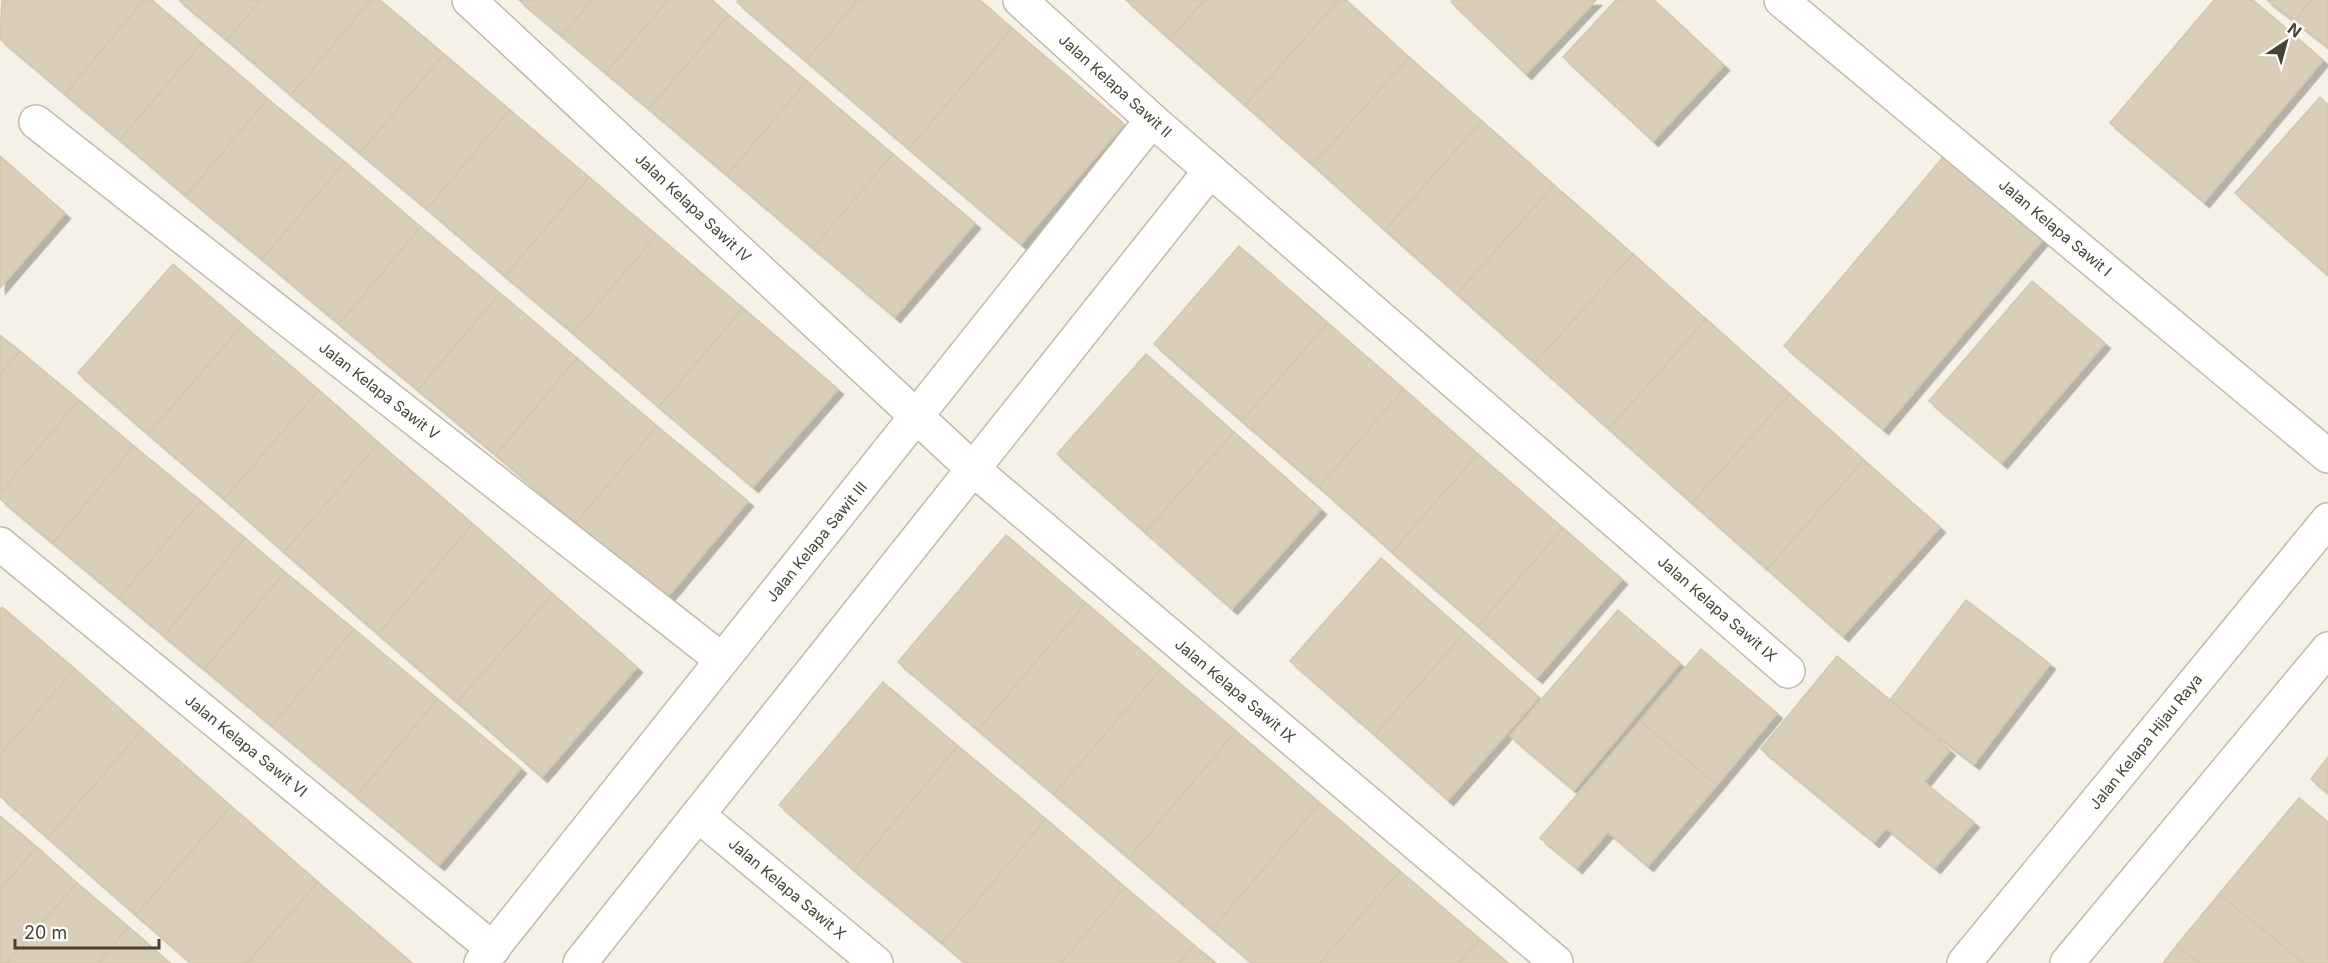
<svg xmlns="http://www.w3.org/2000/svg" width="2328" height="963" viewBox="0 0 2328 963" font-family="Inter,sans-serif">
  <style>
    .building { fill: #d8ceba; stroke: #d3c7ad; stroke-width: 1.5; filter: url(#shadow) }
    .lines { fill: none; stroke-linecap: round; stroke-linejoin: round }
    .street-casing { stroke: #c1baa7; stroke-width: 36 }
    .street { stroke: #fff; stroke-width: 33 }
    .labels { text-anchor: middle; stroke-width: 4.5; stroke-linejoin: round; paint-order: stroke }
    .street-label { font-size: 15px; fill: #484234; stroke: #fff }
  </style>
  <defs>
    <filter id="shadow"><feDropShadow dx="5.5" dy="5.5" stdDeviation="0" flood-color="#0004"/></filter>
  </defs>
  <rect width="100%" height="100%" fill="#f5f1e6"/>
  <!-- building -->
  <g class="building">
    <path d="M2,0h142l-79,94 -65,-55z"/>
    <path d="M144,0h8l50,43 -82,97 -55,-46z"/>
    <path d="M179,0h82l-34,40z"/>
    <path d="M261,0h110l-80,95 -64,-55z"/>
    <path d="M371,0h9l64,54 -84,99 -69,-58z"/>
    <path d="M519,0h73l-30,36z"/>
    <path d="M592,0h76l-62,73 -44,-37z"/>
    <path d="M668,0h44l17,15 -80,94 -43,-36z"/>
    <path d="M738,0h120l-52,61 -69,-59z"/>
    <path d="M858,0h122l32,28 -103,121 -103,-88z"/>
    <path d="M1126,0h79l-35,39z"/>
    <path d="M1205,0h134l-94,105 -75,-66z"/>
    <path d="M1339,0h7l63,57 -96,108 -68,-60z"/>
    <path d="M1453,0h143l-70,74 -75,-72z"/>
    <path d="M1616,0h38l70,65 -71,76 -90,-84z"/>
    <path d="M2214,0h39l70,60 -119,142 -94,-79z"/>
    <path d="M2267,0h44l-16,21z"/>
    <path d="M2311,0h17v47l-33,-26z"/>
    <path d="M729,15l78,66 -80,94 -78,-66z"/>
    <path d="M1012,28l112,96 -103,120 -112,-95z"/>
    <path d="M202,43l66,56 -82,97 -66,-56z"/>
    <path d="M444,54l66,56 -83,99 -67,-56z"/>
    <path d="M1409,57l73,64 -97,109 -72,-65z"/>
    <path d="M807,81l86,73 -80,94 -86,-73z"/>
    <path d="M2320,97l8,8v170l-93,-82z"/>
    <path d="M268,99l77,63 -83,97 -76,-63z"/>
    <path d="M510,110l79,67 -84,99 -78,-67z"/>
    <path d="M1482,121l72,64 -97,109 -72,-64z"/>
    <path d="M893,154l82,69 -80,94 -82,-69z"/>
    <path d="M0,156l65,57 -65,75z"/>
    <path d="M1944,156l99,83 -160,190 -99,-83z"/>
    <path d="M345,162l76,65 -82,97 -77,-65z"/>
    <path d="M589,177l68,58 -84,98 -68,-57z"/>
    <path d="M1554,185l79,69 -98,109 -78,-69z"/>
    <path d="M421,227l79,66 -82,97 -79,-66z"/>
    <path d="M657,235l86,73 -84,99 -86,-74z"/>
    <path d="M1239,246l89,77 -86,98 -88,-77z"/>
    <path d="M1633,254l73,65 -97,110 -74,-66z"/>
    <path d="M173,264l70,61 -95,109 -70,-61z"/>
    <path d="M2032,281l73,62 -103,120 -73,-62z"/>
    <path d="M500,293l77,65 -81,97 -78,-65z"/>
    <path d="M743,308l95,81 -85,98 -94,-80z"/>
    <path d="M1706,319l84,75 -98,109 -83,-74z"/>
    <path d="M1328,323l76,66 -85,98 -77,-66z"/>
    <path d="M243,325l76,65 -95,109 -76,-65z"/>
    <path d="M0,335l20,16 -20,24z"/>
    <path d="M20,351l59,49 -79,93v-118z"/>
    <path d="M1146,354l88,78 -89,100 -88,-78z"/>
    <path d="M577,358l80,68 -81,97 -80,-68z"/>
    <path d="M1404,389l74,65 -86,98 -73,-65z"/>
    <path d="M319,390l60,53 -95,109 -60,-53z"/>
    <path d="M1790,394l74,66 -97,109 -75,-66z"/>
    <path d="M79,400l55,46 -81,97 -53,-44v-6z"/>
    <path d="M657,426l91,75 -82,98 -90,-76z"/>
    <path d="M1234,432l87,77 -89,100 -87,-77z"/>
    <path d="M379,443l94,81 -95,110 -94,-82z"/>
    <path d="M134,446l67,55 -82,97 -66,-55z"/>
    <path d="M1478,454l85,74 -85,98 -86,-74z"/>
    <path d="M1864,460l76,67 -97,109 -76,-67z"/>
    <path d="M201,501l44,37 -81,98 -45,-38z"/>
    <path d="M473,524l80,70 -96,108 -79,-68z"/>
    <path d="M1563,528l59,51 -85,99 -59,-52z"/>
    <path d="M1006,535l80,68 -108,127 -80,-68z"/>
    <path d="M245,538l40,34 -81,97 -40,-33z"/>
    <path d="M1381,558l84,74 -90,103 -85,-74z"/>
    <path d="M285,572l69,57 -82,97 -68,-57z"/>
    <path d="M553,594l84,73 -95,110 -85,-75z"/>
    <path d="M1966,600l84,64 -76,100 -84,-64z"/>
    <path d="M1086,603l76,65 -108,126 -76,-64z"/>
    <path d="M2,607l73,62 -75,86v-146z"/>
    <path d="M1618,610l62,53 -106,127 -64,-54z"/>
    <path d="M354,629l84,70 -82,97 -84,-70z"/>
    <path d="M1465,632l74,65 -91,103 -73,-65z"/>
    <path d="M1701,649l76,64 -60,72 -77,-64z"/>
    <path d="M1837,656l113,94 -26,32 50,40 -39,46 -49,-40 -12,14 -113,-93z"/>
    <path d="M1162,668l74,63 -107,127 -75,-64z"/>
    <path d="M75,669l68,60 -95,109 -48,-42v-41z"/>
    <path d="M883,682l75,64 -104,124 -75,-65z"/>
    <path d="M438,699l83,69 -82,97 -83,-69z"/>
    <path d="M1640,721l77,64 -69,81 -40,-34 -31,36 -37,-30z"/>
    <path d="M143,729l88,77 -95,109 -88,-77z"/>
    <path d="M1236,731l84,72 -108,126 -83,-71z"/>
    <path d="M958,746l88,73 -104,124 -88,-73z"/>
    <path d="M2328,757v36l-17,-14z"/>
    <path d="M2299,798l29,24v141h-24l-85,-69z"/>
    <path d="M1320,803l80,68 -80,92h-68l-40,-34z"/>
    <path d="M231,806l87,76 -71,81h-56l-55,-48z"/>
    <path d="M0,816l37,31 -37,43z"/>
    <path d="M1046,819l79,68 -64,76h-96l-23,-20z"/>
    <path d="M37,847l40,36 -70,80h-7v-73z"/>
    <path d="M1400,871l80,68 -21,24h-139z"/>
    <path d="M318,882l94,81h-165z"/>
    <path d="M77,883l52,44 -31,36h-91z"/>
    <path d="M1125,887l69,58 -15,18h-118z"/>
    <path d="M2219,894l85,69h-105l-22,-18z"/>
    <path d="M129,927l41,36h-72z"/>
    <path d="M1480,939l28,24h-49z"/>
    <path d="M1194,945l22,18h-37z"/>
    <path d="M2177,945l22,18h-36z"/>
  </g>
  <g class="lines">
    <defs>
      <g id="street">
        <path d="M469,0l504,469 583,493"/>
        <path d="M1020,0l132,120 636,551"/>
        <path d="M1781,0l547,456"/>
        <path d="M36,122l686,538"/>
        <path d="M0,544l493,405"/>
        <path d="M698,815l178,148"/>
        <path d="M481,963l671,-843"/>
        <path d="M580,963l630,-792"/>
        <path d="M1964,963l364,-443"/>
        <path d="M2067,963l261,-314"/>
      </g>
    </defs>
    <!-- street casing -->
    <use href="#street" class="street-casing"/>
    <!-- street -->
    <use href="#street" class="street"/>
  </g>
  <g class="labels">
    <!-- street labels -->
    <g class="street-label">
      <text transform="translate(1115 86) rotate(42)" y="5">Jalan Kelapa Sawit II</text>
      <text transform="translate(693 208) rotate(43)" y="5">Jalan Kelapa Sawit IV</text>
      <text transform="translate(2055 228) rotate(40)" y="5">Jalan Kelapa Sawit I</text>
      <text transform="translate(379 391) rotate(38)" y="5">Jalan Kelapa Sawit V</text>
      <text transform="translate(817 542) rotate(-51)" y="5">Jalan Kelapa Sawit III</text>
      <text transform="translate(1717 609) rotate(41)" y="5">Jalan Kelapa Sawit IX</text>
      <text transform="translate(1235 691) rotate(40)" y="5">Jalan Kelapa Sawit IX</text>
      <text transform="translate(2146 742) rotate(-51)" y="5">Jalan Kelapa Hijau Raya</text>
      <text transform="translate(246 746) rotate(39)" y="5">Jalan Kelapa Sawit VI</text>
      <text transform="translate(787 889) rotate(40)" y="5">Jalan Kelapa Sawit X</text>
    </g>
  </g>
  <!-- north arrow -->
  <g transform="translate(2286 42) rotate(36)" stroke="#ffffff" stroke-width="4.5" paint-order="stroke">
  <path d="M0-4.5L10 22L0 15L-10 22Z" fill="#484234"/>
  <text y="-9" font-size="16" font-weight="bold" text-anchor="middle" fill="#484234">N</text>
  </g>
  <!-- scale -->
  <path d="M15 939v9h144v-9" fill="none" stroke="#484234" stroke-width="3"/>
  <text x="24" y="939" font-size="18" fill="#484234" stroke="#ffffff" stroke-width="4.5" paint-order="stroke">20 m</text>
</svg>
